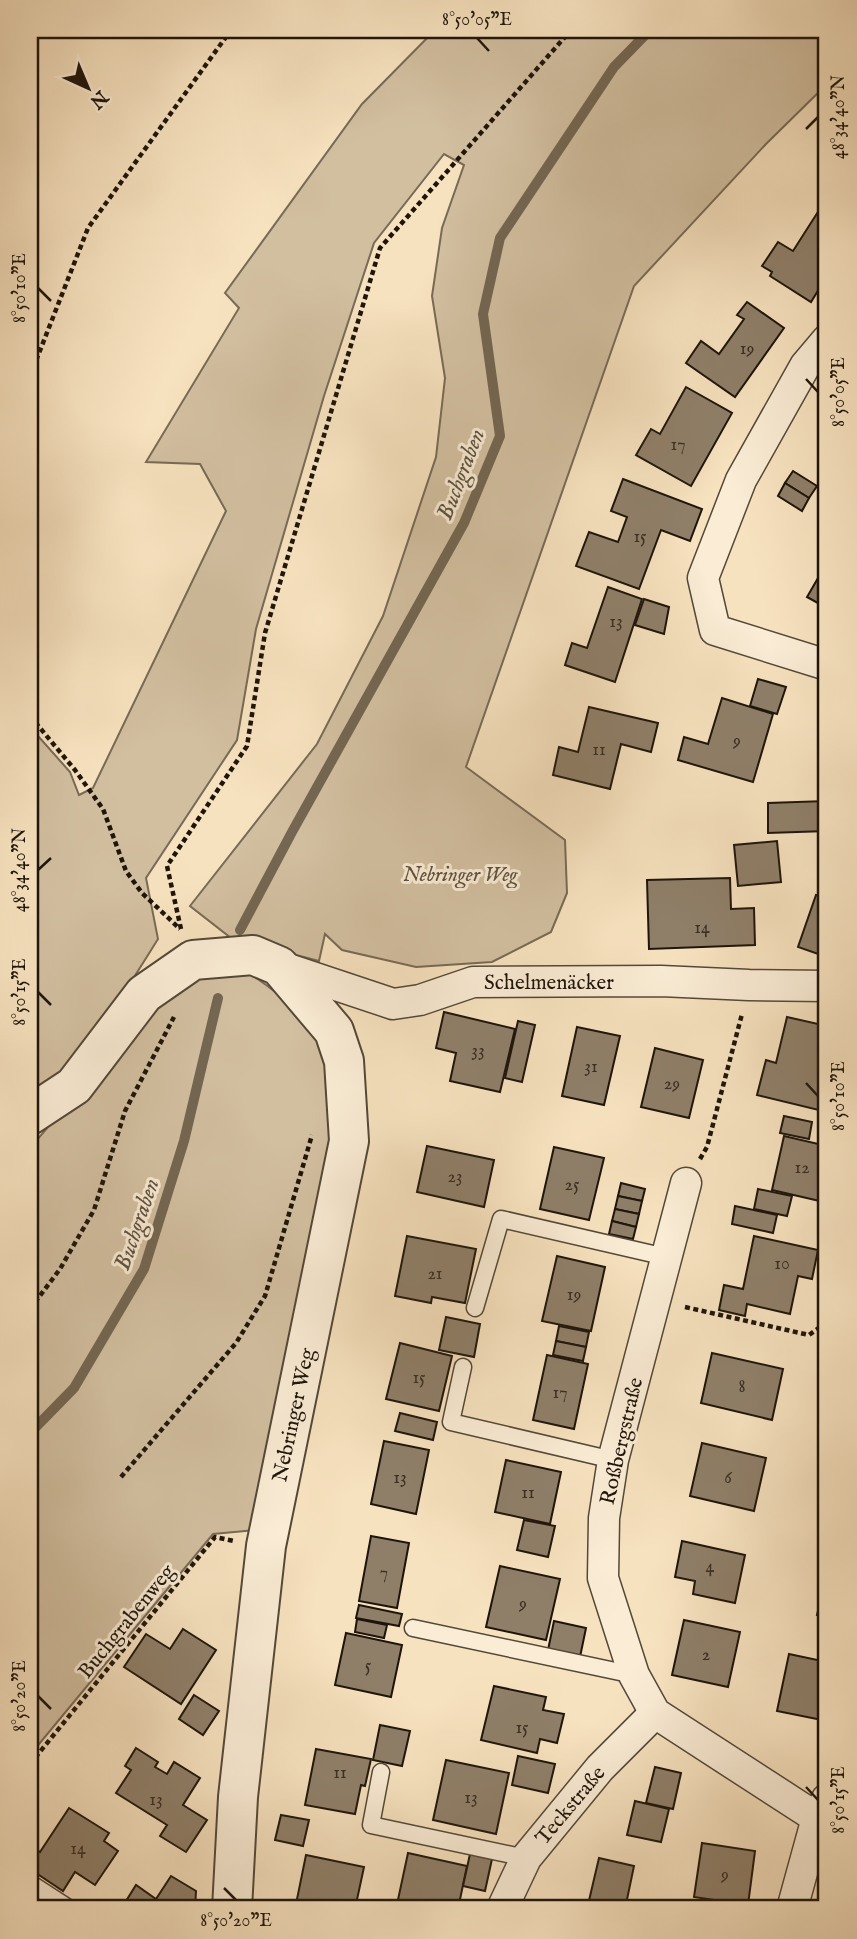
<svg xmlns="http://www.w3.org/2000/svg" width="857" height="1939" viewBox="0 0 857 1939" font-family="'IM FELL English',serif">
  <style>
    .green { fill: #d2bfa0; stroke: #786a56; stroke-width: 2 }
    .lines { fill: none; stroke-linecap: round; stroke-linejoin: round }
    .stream { stroke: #746652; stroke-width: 10 }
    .building { fill: #8f7f69; stroke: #1e140b; stroke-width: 2 }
    .service-casing { stroke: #544838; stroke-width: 19 }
    .minor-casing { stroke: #544838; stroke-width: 33 }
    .tertiary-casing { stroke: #544838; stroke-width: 42 }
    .path { stroke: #1e140b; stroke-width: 4.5; stroke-dasharray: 5 3.5; stroke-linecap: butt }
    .service { stroke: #faecd5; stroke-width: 16 }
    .minor { stroke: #faecd5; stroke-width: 30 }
    .tertiary { stroke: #faecd5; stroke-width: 38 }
    .ticks { fill: none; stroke: #1e140b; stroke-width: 2.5 }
    .labels { text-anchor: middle; stroke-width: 6; stroke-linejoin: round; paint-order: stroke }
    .number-label { font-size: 18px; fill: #3a2f22 }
    .park-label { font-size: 21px; font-style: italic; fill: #5d503f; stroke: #faecd5 }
    .street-label { font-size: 21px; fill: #1e140b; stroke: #faecd5 }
    .water-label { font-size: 23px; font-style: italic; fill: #5e5141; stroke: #faecd5 }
    .neatline { fill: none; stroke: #1e140b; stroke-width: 2.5 }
    .ticks-label { font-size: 18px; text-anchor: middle; fill: #1e140b }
  </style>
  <rect width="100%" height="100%" fill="#f7e2bf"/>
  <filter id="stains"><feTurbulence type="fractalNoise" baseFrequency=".00286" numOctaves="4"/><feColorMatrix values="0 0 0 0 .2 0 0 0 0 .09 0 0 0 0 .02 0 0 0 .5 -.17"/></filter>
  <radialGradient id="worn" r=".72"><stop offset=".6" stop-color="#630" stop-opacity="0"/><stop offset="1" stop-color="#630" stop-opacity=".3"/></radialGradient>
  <!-- green -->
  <g class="green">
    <path d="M435,30h392v54l-61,60 -132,142 -168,481 99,73 2,53 -16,39 -59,30 -76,5 -74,-17 -17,-16 -6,27 -88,-23 -41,-32 127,-162 66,-128 53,-159 9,-79 -13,-82 10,-68 22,-63 -20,-11 -70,89 -50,153 -68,233 -19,111 -91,138 12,61c-34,55 -75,122 -128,161v-373l40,45 9,23 14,-7 133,-277 -26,-47 -54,-2 93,-154 -14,-15 137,-189z"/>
    <path d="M249,973c30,20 74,55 84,91 4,17 3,38 4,55l-81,411 -43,4 -183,221v-607l128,-150 41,-21z"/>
  </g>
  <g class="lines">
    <!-- stream -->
    <g class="stream">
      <path d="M240,930l52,-98 172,-309 36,-87 -17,-122 17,-76 114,-171 36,-37"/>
      <path d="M30,1433l44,-45 70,-119 40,-128 34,-143"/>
    </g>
  </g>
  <!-- building -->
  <g class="building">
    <path d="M823,204l4,2v70l-16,26 -41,-26 2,-4 -10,-6 16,-24 15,9z"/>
    <path d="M747,302l37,26 -49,69 -49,-34 15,-22 18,13 25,-35 -7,-4z"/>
    <path d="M686,387l46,26 -41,73 -55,-31 15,-26 9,5z"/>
    <path d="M793,471l24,15 -8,12 -24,-15z"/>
    <path d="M623,479l79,30 -12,32 -29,-11 -22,59 -63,-23 13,-34 29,10 9,-25 -16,-6z"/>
    <path d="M785,483l24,15 -7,13 -24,-15z"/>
    <path d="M825,566l2,2v40l-20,-11z"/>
    <path d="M608,587l34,12 -27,83 -50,-17 7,-22 15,5z"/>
    <path d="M644,599l25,8 -5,27 -29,-9z"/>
    <path d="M758,679l28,8 -9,27 -27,-8z"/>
    <path d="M722,698l51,16 -20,68 -75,-22 6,-23 24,7z"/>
    <path d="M589,707l69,16 -7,29 -30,-8 -11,45 -57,-14 6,-28 19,5z"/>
    <path d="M826,801l1,30 -59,2v-30z"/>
    <path d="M777,841l4,41 -43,4 -4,-41z"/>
    <path d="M730,878l1,31 23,-1 1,37 -106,4 -2,-69z"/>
    <path d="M816,895l11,3v59l-29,-10z"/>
    <path d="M444,1012l71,17 -15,63 -50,-11 6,-28 -20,-5z"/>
    <path d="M787,1017l40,9v86l-70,-17 9,-35 10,3z"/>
    <path d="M518,1021l17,4 -13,57 -17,-4z"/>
    <path d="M577,1027l43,9 -16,69 -42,-9z"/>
    <path d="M655,1048l48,12 -14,58 -48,-11z"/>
    <path d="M784,1116l28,6 -3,17 -29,-6z"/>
    <path d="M784,1136l43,10v41l-3,15 -52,-12z"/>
    <path d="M427,1146l67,14 -10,47 -67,-15z"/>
    <path d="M554,1147l50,11 -15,62 -49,-11z"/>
    <path d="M621,1183l24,6 -3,12 -24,-5z"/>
    <path d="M758,1189l34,7 -5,20 -33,-7z"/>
    <path d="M618,1196l24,5 -3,13 -24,-5z"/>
    <path d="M735,1206l42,9 -4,18 -41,-9z"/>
    <path d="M615,1209l24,5 -3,13 -24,-6z"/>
    <path d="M612,1221l24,6 -3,12 -24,-5z"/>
    <path d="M407,1236l69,13 -11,54 -33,-6 -1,6 -36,-7z"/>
    <path d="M754,1236l64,14 -6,29 -14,-3 -8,38 -43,-10 -2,12 -26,-6 5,-25 19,4z"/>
    <path d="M557,1256l48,11 -14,64 -49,-10z"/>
    <path d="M446,1317l34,7 -6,33 -35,-7z"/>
    <path d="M559,1326l30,6 -3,15 -30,-6z"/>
    <path d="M556,1341l30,6 -3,14 -30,-6z"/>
    <path d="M400,1343l52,13 -13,55 -53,-12z"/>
    <path d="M712,1353l71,16 -11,51 -71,-17z"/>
    <path d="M547,1355l41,9 -14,65 -41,-9z"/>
    <path d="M400,1413l37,9 -4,18 -38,-9z"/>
    <path d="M384,1441l45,9 -13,64 -45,-10z"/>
    <path d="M702,1443l64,15 -12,53 -64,-15z"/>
    <path d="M506,1460l55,12 -11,52 -55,-12z"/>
    <path d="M524,1520l31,6 -7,31 -31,-7z"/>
    <path d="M371,1536l38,7 -12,65 -38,-7z"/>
    <path d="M682,1541l63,14 -10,48 -42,-9 2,-13 -20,-4z"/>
    <path d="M500,1566l60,13 -14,61 -60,-13z"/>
    <path d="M827,1572v45l-10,-2z"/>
    <path d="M359,1605l43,9 -3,12 -43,-8z"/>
    <path d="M357,1619l30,6 -3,13 -29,-6z"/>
    <path d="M684,1620l56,12 -12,55 -56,-12z"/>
    <path d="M554,1621l32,7 -6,29 -32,-7z"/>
    <path d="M183,1629l33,21 -35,54 -57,-37 22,-33 24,15z"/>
    <path d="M346,1633l56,12 -11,52 -56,-12z"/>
    <path d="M789,1654l38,8v59l-50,-10z"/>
    <path d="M494,1686l52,11 -3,13 21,4 -7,29 -17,-4 -3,14 -56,-13z"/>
    <path d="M194,1695l25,16 -16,24 -24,-16z"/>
    <path d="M380,1725l30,6 -8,35 -29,-6z"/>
    <path d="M136,1748l22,14 -3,5 12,7 7,-12 26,16 -17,27 24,15 -21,32 -26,-16 7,-11 -51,-32 15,-23 -6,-4z"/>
    <path d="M316,1749l55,10 -6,27 -4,-1 -6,29 -50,-9z"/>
    <path d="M518,1756l37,8 -7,29 -36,-8z"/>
    <path d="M446,1760l63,13 -13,61 -63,-14z"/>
    <path d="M655,1767l26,6 -8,36 -27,-6z"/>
    <path d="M635,1801l34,8 -8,33 -34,-7z"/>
    <path d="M69,1808l40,25 -5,8 14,10 -23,34 -20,-13 -12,19 -33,-22v-24l10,7z"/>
    <path d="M281,1815l28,5 -6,26 -28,-6z"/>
    <path d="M702,1843l53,8 -7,54 -54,-8z"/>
    <path d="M408,1853l59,13 -9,43h-62z"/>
    <path d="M470,1854l22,5 -7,32 -22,-5z"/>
    <path d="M306,1855l58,12 -9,42h-60z"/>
    <path d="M599,1858l35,8 -9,43h-38z"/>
    <path d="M171,1876l25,15 -1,18h-58l-11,-8 10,-16 20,14z"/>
    <path d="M721,1903l31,4v2h-32z"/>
  </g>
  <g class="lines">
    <defs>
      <g id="service">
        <path d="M475,1308l26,-89 165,38"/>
        <path d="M463,1367l-12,55 162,38"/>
        <path d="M413,1628l221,47"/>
        <path d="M381,1772l-10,53 155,33"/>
        <path d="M30,1883l40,26"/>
      </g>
      <g id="minor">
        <path d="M827,340l-22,26 -64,114 -38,98 12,52 112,35"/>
        <path d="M279,966l114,38 27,-4 53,-18 188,-1 88,4 78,1"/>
        <path d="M686,1183l-73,277 -9,58 -1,60 31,97 21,38 162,105"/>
        <path d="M502,1909l24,-51 74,-90 55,-55"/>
        <path d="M792,1909l25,-91 10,-19"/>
      </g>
      <path id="tertiary" d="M30,1115l44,-29 70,-92 49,-34 60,-5 26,11 55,65 10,30 5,80 -83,405 -28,251 -6,112"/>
    </defs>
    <!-- service casing -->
    <use href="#service" class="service-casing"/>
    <!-- minor casing -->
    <use href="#minor" class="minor-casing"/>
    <!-- tertiary casing -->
    <use href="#tertiary" class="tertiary-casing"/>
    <!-- path -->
    <g class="path">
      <path d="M30,376l58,-148 143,-198"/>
      <path d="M30,716l45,54 28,39 23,62 16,22 38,36"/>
      <path d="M181,929l-14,-63 80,-120 18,-113 115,-385 191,-218"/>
      <path d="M700,1159l7,-12 35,-133"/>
      <path d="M685,1307l124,28 18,-13"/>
      <path d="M30,1309l30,-40 34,-59 31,-99 49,-94"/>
      <path d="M121,1477l115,-134 29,-47 47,-161"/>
      <path d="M30,1764l185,-227 19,4"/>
    </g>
    <!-- service -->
    <use href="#service" class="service"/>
    <!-- minor -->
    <use href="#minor" class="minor"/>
    <!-- tertiary -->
    <use href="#tertiary" class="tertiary"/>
  </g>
  <!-- ticks -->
  <path class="ticks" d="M477,38l12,13M806,129l12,-12M38,288l13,13M806,379l12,13M38,870l13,-12M38,992l13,13M806,1083l12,13M38,1696l13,13M806,1787l12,13M224,1888l12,12"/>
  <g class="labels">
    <!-- number labels -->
    <g class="number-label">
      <text x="747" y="354">19</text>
      <text x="678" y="450">17</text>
      <text x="640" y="542">15</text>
      <text x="616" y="627">13</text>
      <text x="737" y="746">9</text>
      <text x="599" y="755">11</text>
      <text x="702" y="933">14</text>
      <text x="478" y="1056">33</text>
      <text x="591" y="1072">31</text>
      <text x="672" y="1089">29</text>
      <text x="802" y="1173">12</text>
      <text x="455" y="1182">23</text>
      <text x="572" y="1190">25</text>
      <text x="782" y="1269">10</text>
      <text x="435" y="1279">21</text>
      <text x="574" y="1300">19</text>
      <text x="419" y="1383">15</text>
      <text x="742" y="1392">8</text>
      <text x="560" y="1398">17</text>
      <text x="400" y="1483">13</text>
      <text x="728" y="1483">6</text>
      <text x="528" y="1498">11</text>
      <text x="710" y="1572">4</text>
      <text x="384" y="1578">7</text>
      <text x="523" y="1609">9</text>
      <text x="706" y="1660">2</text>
      <text x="368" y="1671">5</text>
      <text x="522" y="1733">15</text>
      <text x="340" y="1778">11</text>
      <text x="471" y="1803">13</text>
      <text x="156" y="1805">13</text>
      <text x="78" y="1854">14</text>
      <text x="725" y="1880">9</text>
    </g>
    <!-- park labels -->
    <g class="park-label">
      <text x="460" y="881">Nebringer Weg</text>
    </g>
    <!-- street labels -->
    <g class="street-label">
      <text x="549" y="989">Schelmenäcker</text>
      <text transform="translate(293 1415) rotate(-78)" y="7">Nebringer Weg</text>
      <text transform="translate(621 1441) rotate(-77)" y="7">Roßbergstraße</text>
      <text transform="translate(126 1621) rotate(-51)" y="7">Buchgrabenweg</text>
      <text transform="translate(570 1805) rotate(-50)" y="7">Teckstraße</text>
    </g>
    <!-- water labels -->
    <g class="water-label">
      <text transform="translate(460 474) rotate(-69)" y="8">Buchgraben</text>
      <text transform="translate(136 1224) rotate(-71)" y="8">Buchgraben</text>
    </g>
  </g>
  <!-- margin -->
  <rect width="857" height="1939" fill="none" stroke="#f7e2bf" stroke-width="77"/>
  <!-- north arrow -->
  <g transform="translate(88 88) rotate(136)" stroke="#faecd5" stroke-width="5" paint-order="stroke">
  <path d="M0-5L12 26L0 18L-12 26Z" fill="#1e140b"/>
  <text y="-10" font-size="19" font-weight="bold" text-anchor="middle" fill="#1e140b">N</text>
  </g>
  <rect x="38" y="38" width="780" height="1862" class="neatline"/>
  <g class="ticks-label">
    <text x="477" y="25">8°50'05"E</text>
    <text transform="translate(838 117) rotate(-90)" y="6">48°34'40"N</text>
    <text transform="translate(19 288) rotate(-90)" y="6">8°50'10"E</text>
    <text transform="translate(838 392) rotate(-90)" y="6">8°50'05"E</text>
    <text transform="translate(19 870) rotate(-90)" y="6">48°34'40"N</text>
    <text transform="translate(19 992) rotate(-90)" y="6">8°50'15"E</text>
    <text transform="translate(838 1096) rotate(-90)" y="6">8°50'10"E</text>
    <text transform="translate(19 1696) rotate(-90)" y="6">8°50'20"E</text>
    <text transform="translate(838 1800) rotate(-90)" y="6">8°50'15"E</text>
    <text x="236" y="1926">8°50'20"E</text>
  </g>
  <rect width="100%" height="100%" filter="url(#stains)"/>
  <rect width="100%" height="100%" fill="url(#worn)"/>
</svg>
